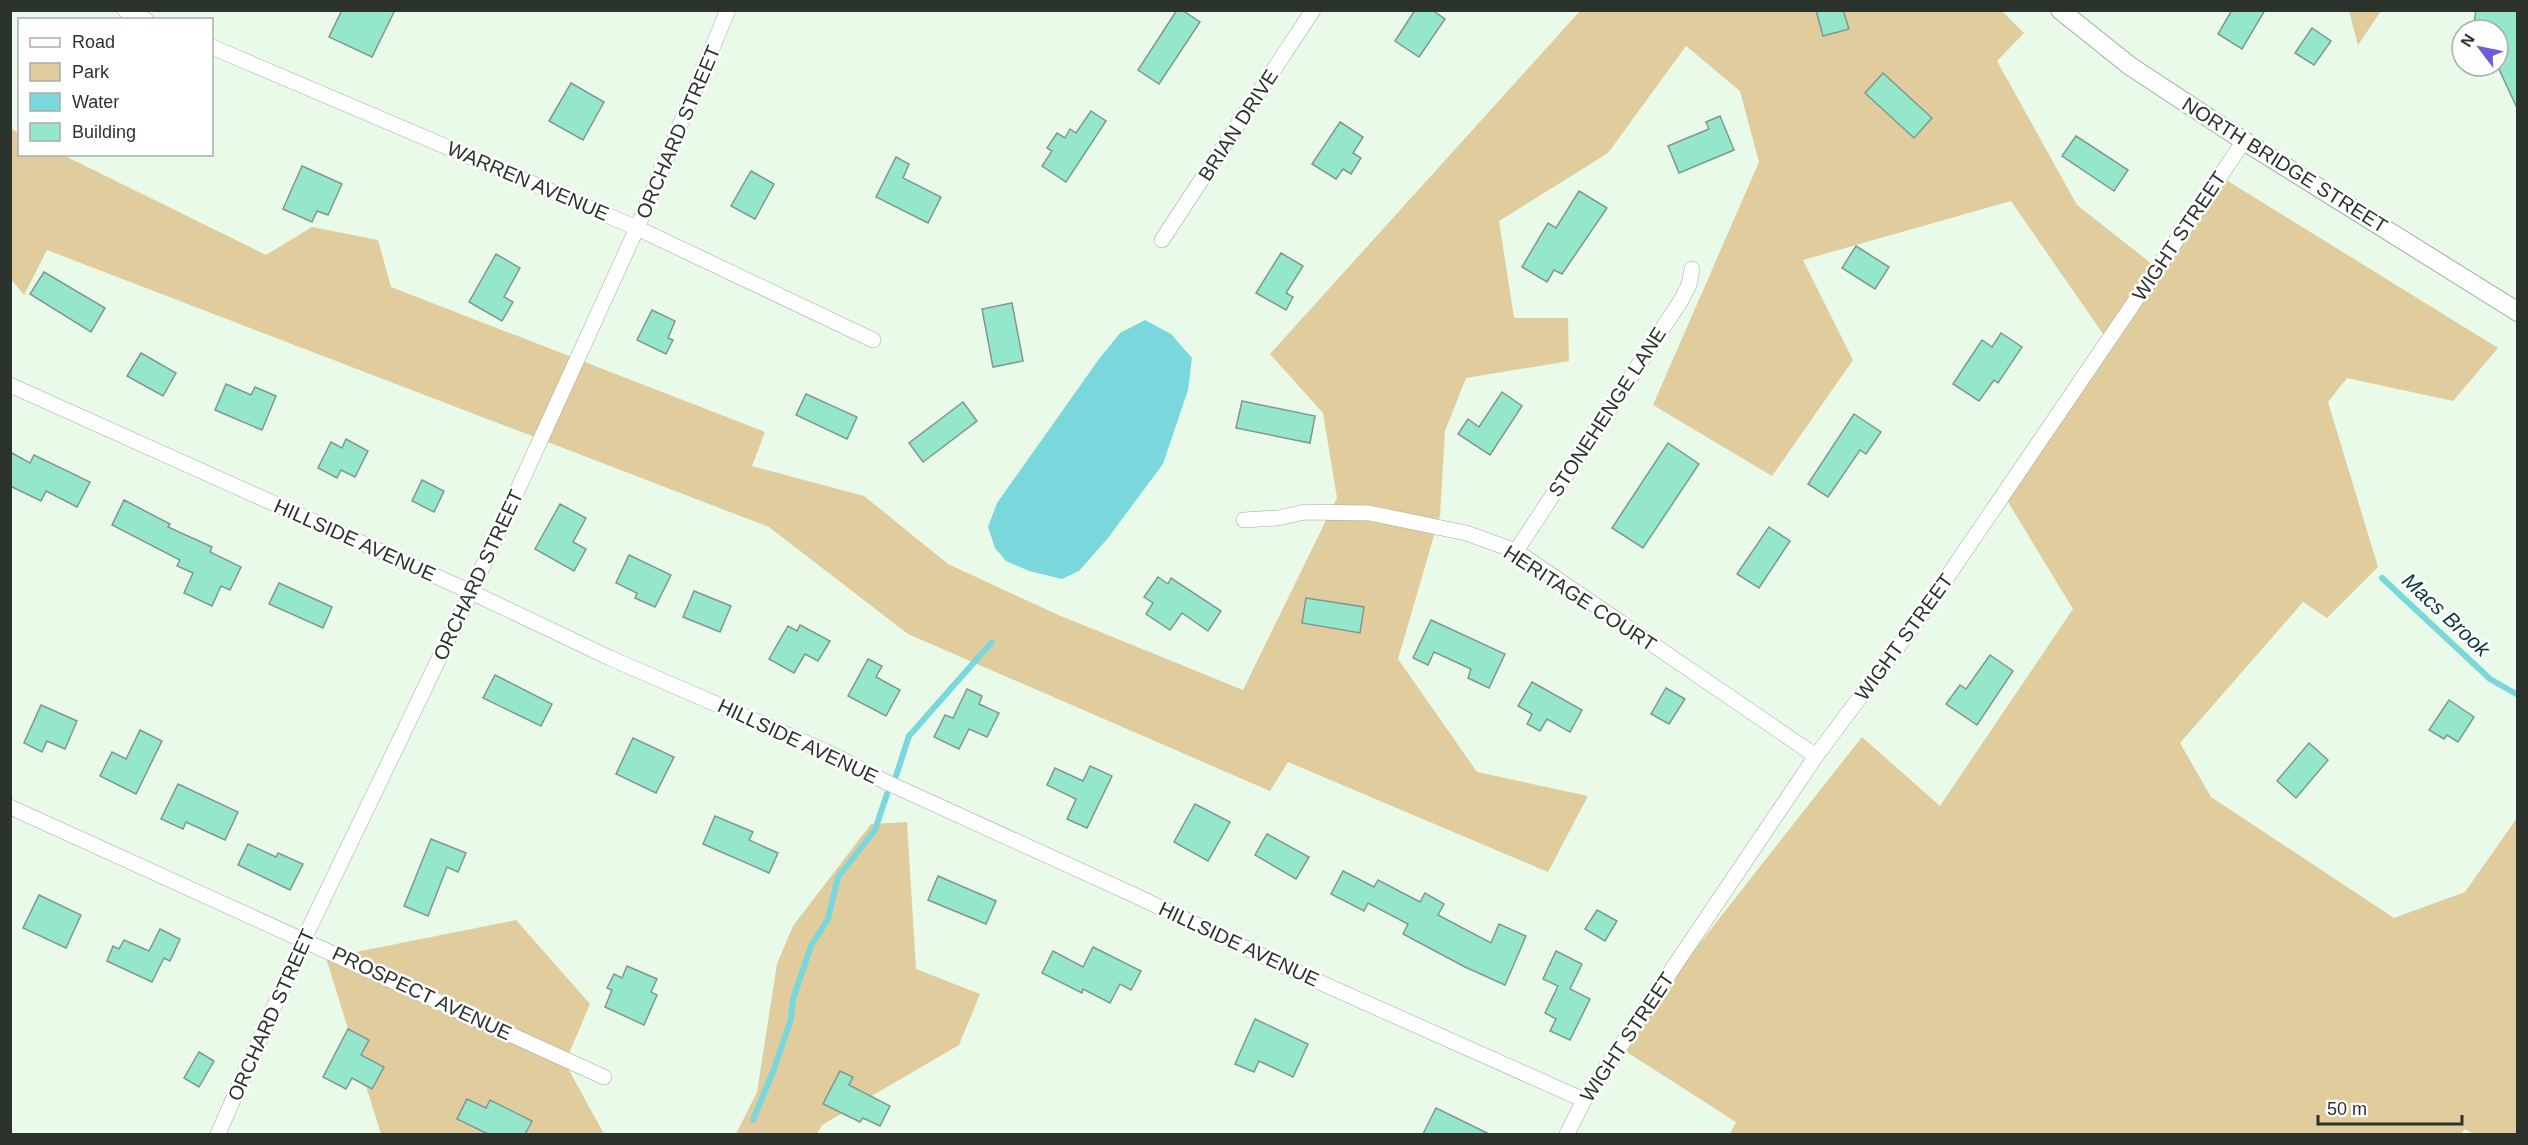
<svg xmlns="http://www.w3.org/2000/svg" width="2528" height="1145" viewBox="0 0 2528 1145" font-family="Arial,sans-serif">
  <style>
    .green { fill: #e0cc9d }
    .water { fill: #7ad8dd }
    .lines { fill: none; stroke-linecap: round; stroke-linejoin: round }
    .stream { stroke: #7ad8dd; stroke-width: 6 }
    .building { fill: #95e7cc; stroke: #819890; stroke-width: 1.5 }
    .minor-casing { stroke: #9fae9e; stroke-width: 16 }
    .tertiary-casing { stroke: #9fae9e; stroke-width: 20 }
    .minor { stroke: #fff; stroke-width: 15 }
    .tertiary { stroke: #fff; stroke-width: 18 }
    .labels { text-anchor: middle; stroke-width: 5; stroke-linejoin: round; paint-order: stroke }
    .street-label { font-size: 20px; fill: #2c332c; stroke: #fff }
    .water-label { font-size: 21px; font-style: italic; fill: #0b3a3c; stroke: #fff }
  </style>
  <rect width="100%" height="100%" fill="#e9fae8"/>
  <!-- green -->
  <g class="green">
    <path d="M1580,11h422l22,22 -27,28 80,144 85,67 61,-94 275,170 -45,53 -106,-23 -19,24 50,165 -51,51 -24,-16 -123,141 31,54 183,121 71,-26 52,-74v316h-44l-8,-5 -4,5h-731l6,-12 -114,-73 15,-26 225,-286 78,69 133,-197 -68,-112 107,-150 -101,-146 -208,59 50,100 -81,116 -119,-71 106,-243 -19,-71 -54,-45 -78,107 -109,68 15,97h54l1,43 -103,17 -21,53 -5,84 -42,144 79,113 111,24 -40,76 -260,-110 -18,29 -362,-157 -139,-107 -722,-277 -23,45 -13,-16 -1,-151 9,5 1,21 43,1 203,100 46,-28 66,13 13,47 374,145 -13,34 112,30 84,68 108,50 187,76 94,-192 -14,-85 -53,-59z"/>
    <path d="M2349,11h32l-23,34z"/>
    <path d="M907,822l9,147 64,25 -21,51 -137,80 -5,9h-81l21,-42 20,-128 16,-38 78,-102z"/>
    <path d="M516,920l74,84 -25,59 39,71h-223l-55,-176z"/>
  </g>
  <!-- water -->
  <path class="water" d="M1145,320l26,14 21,24 -4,32 -25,74 -55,74 -29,33 -17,8 -33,-8 -23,-10 -11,-13 -7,-21 9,-24 102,-144 21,-26z"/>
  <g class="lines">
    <!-- stream -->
    <g class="stream">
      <path d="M2382,578l108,101 28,16"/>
      <path d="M896,776l13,-40 83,-94"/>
      <path d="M753,1120l21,-51 17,-50 2,-20 18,-53 17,-27 10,-42 37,-47 12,-36"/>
    </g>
  </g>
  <!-- building -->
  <g class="building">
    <path d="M342,10h53l-23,47 -43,-20z"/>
    <path d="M1177,10h5l18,12 -41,62 -21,-14z"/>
    <path d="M1415,10h17l13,9 -26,38 -24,-16z"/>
    <path d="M1816,10h27l6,19 -26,7z"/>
    <path d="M2232,10h33l-23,39 -24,-15z"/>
    <path d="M2476,10h41v98l-19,-41v-37h-25z"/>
    <path d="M2312,28l19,13 -17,24 -19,-12z"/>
    <path d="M1883,73l49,45 -18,20 -49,-45z"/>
    <path d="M571,83l33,19 -21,38 -34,-19z"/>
    <path d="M1091,111l15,10 -40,61 -24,-16 10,-15 -5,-3 10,-15 8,5 5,-9 6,4z"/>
    <path d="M1720,116l14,34 -55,23 -11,-27 41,-17 -3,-7z"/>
    <path d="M1340,122l23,15 -10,16 8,5 -10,16 -8,-5 -7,10 -24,-15z"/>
    <path d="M2076,136l52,34 -14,21 -52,-35z"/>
    <path d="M896,157l13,7 -6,14 38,19 -13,26 -52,-26z"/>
    <path d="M302,166l40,18 -14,31 -11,-4 -5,11 -29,-13z"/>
    <path d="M751,171l23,13 -19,35 -24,-13z"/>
    <path d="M1579,191l28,17 -45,66 -8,-4 -7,12 -25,-15 26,-44 8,5z"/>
    <path d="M1856,246l33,21 -14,22 -33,-21z"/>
    <path d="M1281,253l22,13 -17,27 7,4 -7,13 -30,-17z"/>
    <path d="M496,254l24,14 -16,29 9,5 -11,19 -33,-19z"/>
    <path d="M44,272l61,36 -14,24 -61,-38z"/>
    <path d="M1012,303l11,58 -30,6 -11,-58z"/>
    <path d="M652,310l23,11 -7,17 5,2 -7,14 -29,-14z"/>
    <path d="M2001,333l21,14 -24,36 -4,-3 -15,21 -26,-17 29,-44 10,7z"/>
    <path d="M141,353l35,20 -13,23 -36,-20z"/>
    <path d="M226,384l25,11 4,-8 21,9 -14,34 -47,-20z"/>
    <path d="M1502,392l20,14 -32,49 -32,-21 10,-15 11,8z"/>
    <path d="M806,394l51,23 -10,22 -51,-24z"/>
    <path d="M1242,401l73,15 -5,27 -74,-15z"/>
    <path d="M963,402l14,19 -54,41 -14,-19z"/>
    <path d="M1854,414l27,18 -15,22 -6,-4 -32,47 -20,-13z"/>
    <path d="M346,439l22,12 -13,26 -14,-7 -4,8 -19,-10 13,-26 11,6z"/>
    <path d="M1668,443l31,21 -56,84 -31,-20z"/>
    <path d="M10,452l20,11 4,-8 56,27 -13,25 -31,-16 -5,10 -31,-15z"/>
    <path d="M422,480l22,11 -10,21 -22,-11z"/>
    <path d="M124,500l46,24 -2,3 44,20 -2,5 31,15 -11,23 -9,-4 -9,20 -28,-13 9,-20 -16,-7 3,-6 -68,-35z"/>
    <path d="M560,504l26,14 -13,24 13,7 -12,22 -39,-22z"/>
    <path d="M1769,527l21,14 -31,47 -22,-14z"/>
    <path d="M629,555l42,20 -16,32 -20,-9 2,-5 -21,-10z"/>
    <path d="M1158,577l10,7 3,-6 50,33 -13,20 -26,-18 -12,17 -24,-16 7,-11 -9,-6z"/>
    <path d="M279,583l53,24 -9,21 -54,-24z"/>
    <path d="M694,591l37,15 -11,26 -37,-15z"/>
    <path d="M1306,598l58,9 -4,26 -58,-10z"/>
    <path d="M1431,620l74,34 -16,34 -21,-10 3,-9 -37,-17 -6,13 -15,-7z"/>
    <path d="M800,625l30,16 -12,20 -13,-7 -11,19 -25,-14 19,-33 9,5z"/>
    <path d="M1990,655l23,16 -36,54 -31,-21 14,-19 6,4z"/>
    <path d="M868,659l14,7 -6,11 24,13 -14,26 -38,-20z"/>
    <path d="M495,675l57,29 -11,22 -58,-28z"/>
    <path d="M1532,682l50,28 -12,22 -23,-13 -7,12 -13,-7 5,-10 -14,-8z"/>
    <path d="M1666,688l19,11 -16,25 -18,-10z"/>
    <path d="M967,689l15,7 -3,8 20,9 -12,24 -18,-8 -10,20 -25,-12 11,-22 8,3z"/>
    <path d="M2449,700l25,17 -16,25 -11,-7 -3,4 -15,-9z"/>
    <path d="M41,705l36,16 -12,28 -18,-8 -5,11 -18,-9z"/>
    <path d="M140,730l22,11 -26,53 -36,-18 12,-24 14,7z"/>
    <path d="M633,738l41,19 -18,36 -40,-19z"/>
    <path d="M2309,743l19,17 -32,38 -19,-17z"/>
    <path d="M1090,766l22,10 -25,52 -20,-9 9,-20 -29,-14 8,-17 28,13z"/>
    <path d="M178,784l60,28 -13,28 -39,-18 -3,7 -22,-10z"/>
    <path d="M1195,804l35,18 -22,39 -34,-19z"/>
    <path d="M715,816l38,16 -4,8 29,13 -9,20 -66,-29z"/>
    <path d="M1267,834l42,23 -13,22 -41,-24z"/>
    <path d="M431,839l35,14 -8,19 -11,-5 -19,49 -24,-10z"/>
    <path d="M248,844l28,13 2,-4 25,11 -13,26 -52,-25z"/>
    <path d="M1343,871l31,16 4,-7 42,22 5,-9 19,11 -6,11 53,28 8,-19 27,12 -21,49 -40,-18 -62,-33 5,-10 -40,-21 -4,8 -33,-17z"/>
    <path d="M938,876l58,25 -10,23 -58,-24z"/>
    <path d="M39,895l42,20 -15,33 -43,-20z"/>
    <path d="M1597,910l20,11 -12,20 -20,-12z"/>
    <path d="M160,929l20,10 -10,22 -6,-3 -12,24 -45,-21 6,-15 6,3 5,-9 25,11z"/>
    <path d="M1093,947l48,24 -10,19 -11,-6 -10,19 -27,-14 -1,4 -40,-20 11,-22 30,16z"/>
    <path d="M1556,951l26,13 -12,25 20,10 -20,41 -20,-9 6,-12 -11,-6 13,-27 -15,-7z"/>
    <path d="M627,966l30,13 -6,13 6,3 -13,30 -39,-18 7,-17 -5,-2 7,-14 8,4z"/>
    <path d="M1255,1019l53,25 -15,33 -34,-16 -5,11 -19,-8z"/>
    <path d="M348,1029l21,11 -8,15 23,12 -12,22 -20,-11 -6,11 -23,-12z"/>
    <path d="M199,1052l15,9 -15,26 -15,-9z"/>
    <path d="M840,1071l13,6 -4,8 41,21 -10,20 -17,-8 -3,4 -37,-18z"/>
    <path d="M467,1099l19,9 4,-8 42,21 -7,13h-37l-31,-15z"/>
    <path d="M1436,1108l53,26h-66z"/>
  </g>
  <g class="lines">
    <defs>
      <g id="minor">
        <path d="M125,10l21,10"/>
        <path d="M212,47l425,181 236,112"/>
        <path d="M1162,240l151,-230"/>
        <path d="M10,385l461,207 139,66 217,94 59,30 248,113 156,74 294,131"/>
        <path d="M1244,520l34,-2 27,-6 64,1 97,20 50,18 300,205"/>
        <path d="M1516,551l164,-249 9,-17 3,-16"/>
        <path d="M10,807l594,270"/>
        <path d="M218,1134l86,-195 167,-347 166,-364 91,-218"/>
        <path d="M1567,1134l17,-34 232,-344 104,-139 324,-476"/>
      </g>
      <path id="tertiary" d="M2060,10l70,56 114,75 274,171"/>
    </defs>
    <!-- minor casing -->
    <use href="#minor" class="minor-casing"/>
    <!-- tertiary casing -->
    <use href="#tertiary" class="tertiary-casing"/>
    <!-- minor -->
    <use href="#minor" class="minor"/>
    <!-- tertiary -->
    <use href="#tertiary" class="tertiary"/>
  </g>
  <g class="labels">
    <!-- street labels -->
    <g class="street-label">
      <text transform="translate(1238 125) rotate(-57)" y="7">BRIAN DRIVE</text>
      <text transform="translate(678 132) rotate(-67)" y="7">ORCHARD STREET</text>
      <text transform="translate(2285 165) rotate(32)" y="7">NORTH BRIDGE STREET</text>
      <text transform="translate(528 181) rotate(23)" y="7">WARREN AVENUE</text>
      <text transform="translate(2179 236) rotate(-56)" y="7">WIGHT STREET</text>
      <text transform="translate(1607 412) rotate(-57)" y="7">STONEHENGE LANE</text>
      <text transform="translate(355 540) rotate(24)" y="7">HILLSIDE AVENUE</text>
      <text transform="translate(478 575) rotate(-65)" y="7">ORCHARD STREET</text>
      <text transform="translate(1580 598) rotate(33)" y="7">HERITAGE COURT</text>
      <text transform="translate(1904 637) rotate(-54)" y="7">WIGHT STREET</text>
      <text transform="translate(798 741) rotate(25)" y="7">HILLSIDE AVENUE</text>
      <text transform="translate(1239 944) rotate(25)" y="7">HILLSIDE AVENUE</text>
      <text transform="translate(422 993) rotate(25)" y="7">PROSPECT AVENUE</text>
      <text transform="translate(271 1015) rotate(-66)" y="7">ORCHARD STREET</text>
      <text transform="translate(1627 1037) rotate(-56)" y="7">WIGHT STREET</text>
    </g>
    <!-- water labels -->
    <g class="water-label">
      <text transform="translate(2446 615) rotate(43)" y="7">Macs Brook</text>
    </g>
  </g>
  <!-- border -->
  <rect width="2528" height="1145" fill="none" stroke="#2c332c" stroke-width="24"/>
  <!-- legend -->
  <rect x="18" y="18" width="195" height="138" fill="#ffffff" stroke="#abadab" stroke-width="1.5"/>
  <rect x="30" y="38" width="30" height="9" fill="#ffffff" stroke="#abadab" stroke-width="1.5"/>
  <text x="72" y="48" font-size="18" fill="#2c332c">Road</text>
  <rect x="30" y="63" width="30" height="18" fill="#e0cc9d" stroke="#abadab" stroke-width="1.5"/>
  <text x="72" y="78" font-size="18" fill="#2c332c">Park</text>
  <rect x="30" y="93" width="30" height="18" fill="#7ad8dd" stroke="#abadab" stroke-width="1.5"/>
  <text x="72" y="108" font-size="18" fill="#2c332c">Water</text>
  <rect x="30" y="123" width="30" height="18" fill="#95e7cc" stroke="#abadab" stroke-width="1.5"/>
  <text x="72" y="138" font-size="18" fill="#2c332c">Building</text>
  <!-- north arrow -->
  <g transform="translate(2480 48) rotate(302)"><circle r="28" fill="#ffffff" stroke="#abadab" stroke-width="1.5"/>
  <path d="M0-4.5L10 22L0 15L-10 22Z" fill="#6b5ed8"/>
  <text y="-9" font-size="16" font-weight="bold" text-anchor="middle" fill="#2c332c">N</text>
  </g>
  <!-- scale -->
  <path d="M2318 1115v9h144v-9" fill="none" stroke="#2c332c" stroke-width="3"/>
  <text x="2327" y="1115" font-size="18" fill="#2c332c" stroke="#ffffff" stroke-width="4.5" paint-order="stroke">50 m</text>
</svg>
